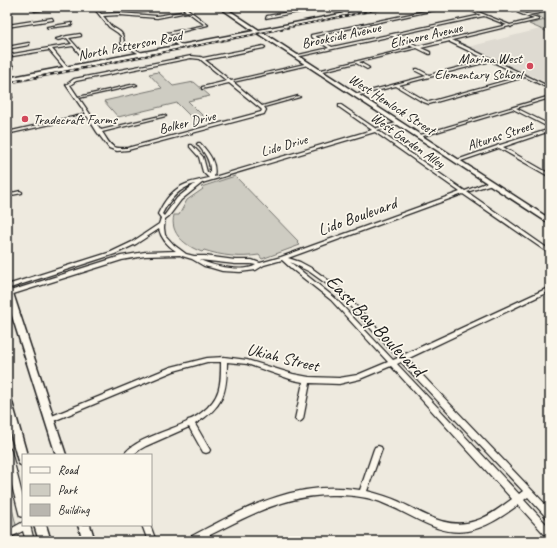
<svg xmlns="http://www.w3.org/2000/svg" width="557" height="548" viewBox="0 0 557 548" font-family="Caveat,sans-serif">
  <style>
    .built { fill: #dedad1 }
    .green { fill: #ceccc2; stroke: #75746f }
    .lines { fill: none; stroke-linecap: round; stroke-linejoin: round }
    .street-casing { stroke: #1c1c1c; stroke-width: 2.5 }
    .secondary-casing { stroke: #1c1c1c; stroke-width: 3 }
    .street { fill: #fbf7ec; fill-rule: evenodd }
    .secondary { fill: #fbf7ec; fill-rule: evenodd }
    .rail-far1-casing { stroke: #1c1c1c; stroke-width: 2 }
    .rail-casing { stroke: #1c1c1c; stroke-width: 2.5 }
    .rail-far1 { stroke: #fbf7ec; stroke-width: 1; stroke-dasharray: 3; stroke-linecap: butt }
    .rail { stroke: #fbf7ec; stroke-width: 1.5; stroke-dasharray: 4; stroke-linecap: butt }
    .shaded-wall { fill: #827f7a; stroke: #1c1c1c }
    .building { fill: #b9b6af; stroke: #1c1c1c }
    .poi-dot { fill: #d1495b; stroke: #fbf7ec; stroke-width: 1.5 }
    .labels { text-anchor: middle; stroke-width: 3.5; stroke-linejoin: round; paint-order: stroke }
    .far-street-label { font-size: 14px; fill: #1c1c1c; stroke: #fbf7ec }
    .far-poi-label { font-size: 14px; fill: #1c1c1c; stroke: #fbf7ec; text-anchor: end }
    .street-label { font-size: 17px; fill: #1c1c1c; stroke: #fbf7ec }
    .near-street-label { font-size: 20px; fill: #1c1c1c; stroke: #fbf7ec }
  </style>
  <rect width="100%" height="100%" fill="#eeeadf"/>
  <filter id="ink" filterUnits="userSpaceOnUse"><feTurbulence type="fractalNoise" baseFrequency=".025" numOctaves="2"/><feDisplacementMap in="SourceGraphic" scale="8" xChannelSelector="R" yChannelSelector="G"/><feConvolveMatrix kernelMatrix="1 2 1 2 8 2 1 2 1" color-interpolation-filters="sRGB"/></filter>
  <g filter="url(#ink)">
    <!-- built -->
    <path class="built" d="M540,29l10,4v51l-82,-37z"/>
    <!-- green -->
    <g class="green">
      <path d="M550,11v22l-21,-9 16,-4 -11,-6z"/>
      <path d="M158,72l15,14 21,-4 16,14 -22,5 16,16 -10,3 -17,-17 -59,14 -14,-16 58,-13 -13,-14z"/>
      <path d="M235,176l63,65 -1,1 3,3 -38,14 -3,-4c-19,3 -37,1 -55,-5l-2,2c-16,-6 -33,-18 -28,-37h5l8,-15 16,-11 -2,-2z"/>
      <path d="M7,488l13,53h-13z"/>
    </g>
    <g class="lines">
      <defs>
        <g id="street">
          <path d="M7,7h8l-8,2z"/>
          <path d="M51,7h7l-23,4 -1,-1z"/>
          <path d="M93,7h2l6,7 19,-1 37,3 29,-5 -4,-4h3l23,18 -39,10v1l11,8 4,1 1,1 -2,1 -5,-1 -11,-9v-4l38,-8 -17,-13 -31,6 -37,-3 -17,1c3,3 5,7 8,10 8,6 12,4 13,17l20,11 -2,1 -21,-11v-8l-3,-3 -9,-6z"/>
          <path d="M279,7c5,0 10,5 15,5 11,-1 21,-5 32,-5l-60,11 1,-2 22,-4z"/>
          <path d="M333,7h3l12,7 -2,1z"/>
          <path d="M444,7h5l-134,29 17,11 149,-32 -18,-8h3l44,18 24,-6 -30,-12h3l19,7 24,-5v2l-22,4 10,3v2l-26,6 -1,1 -1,-1 -58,14 98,47v2l-25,-12 -96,27 -8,-3 -25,-15 -40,10 -2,-1 72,-19 -10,-5v-2h2l11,6 59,-15 -38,-18v-1l-29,7 9,4v2h-1l-12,-6 -58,14 9,5 1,1 -2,1 -11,-6 -37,9 -2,-1 98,-24 -23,-11 -96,21 -2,-1 35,-8 -18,-11v-2zM484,16l23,9 -89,21 -22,-11zM491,61l31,15 -93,26 -6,-3 -24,-14z"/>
          <path d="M52,18l1,2 -46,7v-2z"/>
          <path d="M71,23h1v2l-24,3 -1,-1z"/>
          <path d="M80,34l1,1v1l-12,2 16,18v2h-2l-10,-12 -21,3 16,19v2h-2l-17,-20 -42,7v-2l65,-11 -5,-6 -9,2 -2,-1 11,-3z"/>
          <path d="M28,43h1v2l-22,4v-2z"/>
          <path d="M263,46l2,1 -1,1 -59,12 26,21 78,-18v2h-1l-75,17 29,24 36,-10 2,1 -36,10 2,3 -2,4 -136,36 -11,1 -8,-3 -12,-16 -10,-16 -80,18v-2l79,-18 -20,-29 8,-6 117,-23 10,1 2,1zM191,58l9,1 27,22 -25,6v2l27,-6 31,25 2,2 -1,2 -134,36c-17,1 -16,-3 -25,-16l64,-16 -2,-1 -63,15 -22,-32 58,-13 -2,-1 -57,13 -8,-12 6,-4z"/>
          <path d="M7,61l6,5v2h-2l-4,-4z"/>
          <path d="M550,96v2l-34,10 34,17v3l-37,-19 -93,28h-2l-1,-1z"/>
          <path d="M339,105h2l35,24 1,-1 23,-6v2l-23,6 88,61 23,-9h4v2l-25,8 83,58v4l-87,-60 -175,64 12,4 13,7 26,19 64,67 147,-68v4l-143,68 143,150v10l-3,-1 -19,-21 -4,3 26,28v10l-3,-1 -29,-32c-15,11 -32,23 -51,26 -30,5 -55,-17 -82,-27 -15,-7 -33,-9 -50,-9 -33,-1 -64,10 -93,24 -10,5 -20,10 -30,15 -4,2 -9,6 -13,7 -4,1 -8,0 -12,0l1,-3c56,-29 106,-59 172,-48l14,-41 1,-2 3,-1 3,1 1,2 -15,42c12,3 22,6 33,11 24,12 47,28 75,19 14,-4 26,-14 37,-22l-121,-133 -31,13 -21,5 -29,-1 -7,36 -2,2 -2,1 -2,-1 -2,-2 8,-37 -10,-2 -46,-16 -20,-2c0,32 -4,45 -32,62l15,26 -1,2 -3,1 -3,-1 -14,-25 -43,19 -7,4 -6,5h-9c8,-15 47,-25 63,-33l1,-2c5,-1 9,-4 13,-7 20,-15 20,-29 20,-51h-14l-33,9 -123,51 -2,1 -2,-1 -2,-2 2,-2 124,-51 36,-9 17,-1 23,3 46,14 16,3 30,1 18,-3 31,-13 -57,-62 -38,-30 -11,-10 -18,5 -8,5 -16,2 -18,-1 -10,-3 -8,-2 -12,-7 -10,-3 -2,-1 -35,1 -23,4 -115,36v-4l114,-36 24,-4 31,-1c-8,-5 -15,-13 -17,-22l-23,15 -21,10 -108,35v-4l104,-33 21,-10 27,-18 2,-6 -3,-4c6,-13 15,-25 28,-30 7,-3 15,-4 23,-6l-6,-6 -4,-15 -9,-10v-2h2l11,12 4,15 3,2c1,-13 -5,-21 -13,-30l1,-1h2c9,10 17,20 14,34l158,-47 -33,-23zM375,132l85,60 -179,65 -21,6 -8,-3h-17l-30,-4h-11l-8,-2 -12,-9 -9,-10 -1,-7 1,-9 4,-3 12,-16 21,-17zM195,184l-18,14 -13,18 -2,-2c7,-14 17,-26 33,-30zM200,260l35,4h16l5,1c-12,8 -44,1 -56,-5zM290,262l20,10 25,18 63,68 -5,2 -58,-62zM401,362l122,129 -4,3 -122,-130z"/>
          <path d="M550,129v2l-47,16 47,27v3l-51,-29 -41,14h-2l-2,-1 43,-15 1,-1h2z"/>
          <path d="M20,191l2,1v1l-15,3v-2z"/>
          <path d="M7,448l3,1 1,2 12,47v19l-3,-1 -1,-3 -12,-47z"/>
          <path d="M23,522v3h7l4,16h-8l-3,-10 -16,8v-8z"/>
          <path d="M142,525h8l6,16h-8z"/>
        </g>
        <g id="secondary">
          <path d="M219,7h5l35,23 117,-23h8l-122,25 288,187v5l-293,-191 -250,49v-4l247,-47z"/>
          <path d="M7,284l4,3 55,168h-10l-49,-155z"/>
          <path d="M7,398l4,1 1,3 15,53h-4v11l-4,-2 -1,-3 -11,-40z"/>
          <path d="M34,525h12l5,16h-12z"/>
          <path d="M78,525h12l5,16h-12z"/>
        </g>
      </defs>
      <!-- street casing -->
      <use href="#street" class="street-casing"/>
      <!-- secondary casing -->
      <use href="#secondary" class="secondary-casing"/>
      <!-- street -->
      <use href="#street" class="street"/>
      <!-- secondary -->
      <use href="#secondary" class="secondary"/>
      <defs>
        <path id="rail-far1" d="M95,66l296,-59"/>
        <path id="rail" d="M7,83l93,-18"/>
      </defs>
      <!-- rail-far1 casing -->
      <use href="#rail-far1" class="rail-far1-casing"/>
      <!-- rail casing -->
      <use href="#rail" class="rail-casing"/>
      <!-- rail-far1 -->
      <use href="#rail-far1" class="rail-far1"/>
      <!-- rail -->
      <use href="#rail" class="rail"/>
    </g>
    <!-- shaded-wall -->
    <path class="shaded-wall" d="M12,93l1,5 -6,2v-6z"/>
    <!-- building -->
    <path class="building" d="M9,88l3,5 -5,1v-5z"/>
  </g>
  <!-- markers -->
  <g class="poi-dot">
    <circle cx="530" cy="66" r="4"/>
    <circle cx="25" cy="119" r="4"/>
  </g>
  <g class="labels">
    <!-- far-street labels -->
    <g class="far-street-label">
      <text transform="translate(341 35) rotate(-12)" y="5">Brookside Avenue</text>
      <text transform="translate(426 35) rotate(-13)" y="5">Elsinore Avenue</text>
      <text transform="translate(130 45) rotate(-11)" y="5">North Patterson Road</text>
      <text transform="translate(392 104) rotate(33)" y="5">West Hemlock Street</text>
      <text transform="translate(187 122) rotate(-14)" y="5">Bolker Drive</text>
      <text transform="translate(500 135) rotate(-18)" y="5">Alturas Street</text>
      <text transform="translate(408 140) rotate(35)" y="5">West Garden Alley</text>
      <text transform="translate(284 145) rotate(-16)" y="5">Lido Drive</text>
    </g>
    <!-- far-poi labels -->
    <g class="far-poi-label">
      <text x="522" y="63">Marina West<tspan x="522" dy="16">Elementary School</tspan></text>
      <text x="33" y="124" text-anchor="start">Tradecraft Farms</text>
    </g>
    <!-- street labels -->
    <g class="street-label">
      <text transform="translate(357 216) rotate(-20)" y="6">Lido Boulevard</text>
      <text transform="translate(283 357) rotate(14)" y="6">Ukiah Street</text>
    </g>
    <!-- near-street labels -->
    <g class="near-street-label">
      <text transform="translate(376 325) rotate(46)" y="7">East Bay Boulevard</text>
    </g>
  </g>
  <!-- margin -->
  <rect width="557" height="548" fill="none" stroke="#fbf7ec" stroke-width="24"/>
  <rect x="12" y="12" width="533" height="524" fill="none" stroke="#1c1c1c" stroke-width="1.5" filter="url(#ink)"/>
  <!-- legend -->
  <rect x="22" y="454" width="130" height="72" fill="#fbf7ec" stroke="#a29f99"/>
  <rect x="30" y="467" width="20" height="6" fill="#fbf7ec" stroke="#a29f99"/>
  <text x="58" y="474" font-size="12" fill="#1c1c1c">Road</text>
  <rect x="30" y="484" width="20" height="12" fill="#ceccc2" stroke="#a29f99"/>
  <text x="58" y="494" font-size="12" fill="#1c1c1c">Park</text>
  <rect x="30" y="504" width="20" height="12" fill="#b9b6af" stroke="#a29f99"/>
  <text x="58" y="514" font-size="12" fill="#1c1c1c">Building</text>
</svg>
